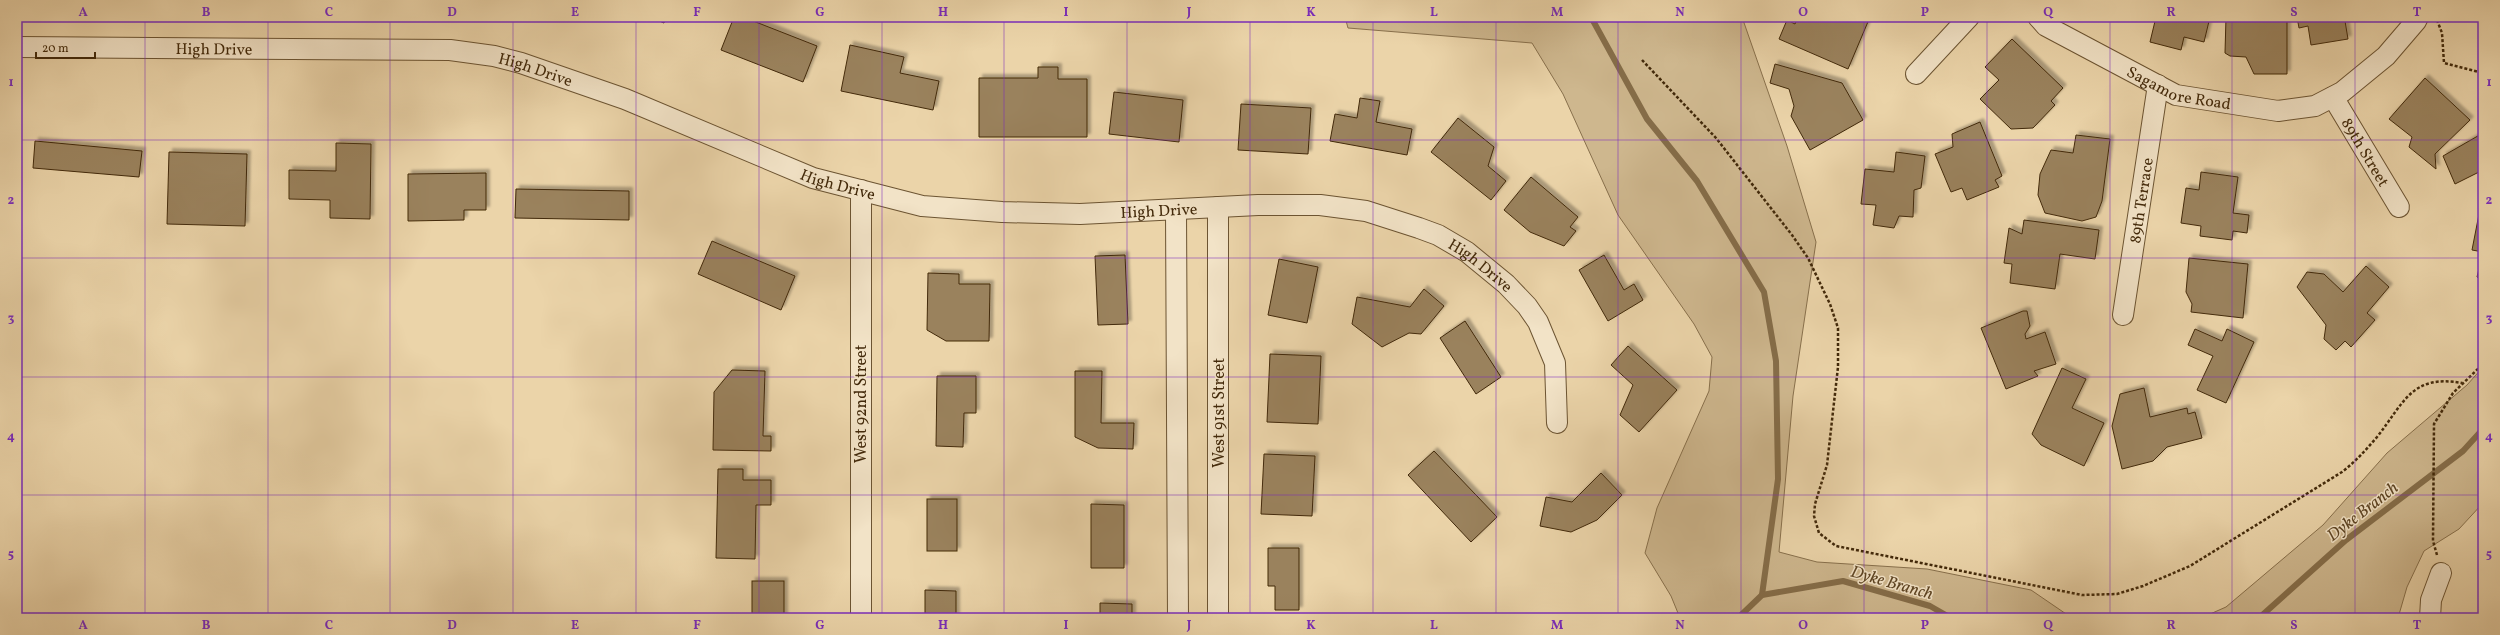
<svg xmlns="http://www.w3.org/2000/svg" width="2500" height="635" viewBox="0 0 2500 635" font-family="Vollkorn,serif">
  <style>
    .green { fill: #ceb78e; stroke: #88704c }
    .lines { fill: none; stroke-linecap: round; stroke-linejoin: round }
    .stream { stroke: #856d49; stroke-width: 6 }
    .building { fill: #9a825d; stroke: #42290a; filter: url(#shadow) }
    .street-casing { stroke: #6c5432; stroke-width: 22 }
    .path { stroke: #42290a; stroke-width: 2.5; stroke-dasharray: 3 2; stroke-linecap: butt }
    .street { stroke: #f2e3c7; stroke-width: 20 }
    .grid { fill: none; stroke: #7b2cbf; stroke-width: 1; stroke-opacity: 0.55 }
    .labels { text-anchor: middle; stroke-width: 3; stroke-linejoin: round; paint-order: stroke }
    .street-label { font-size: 16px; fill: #42290a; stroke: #f2e3c7 }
    .water-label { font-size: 17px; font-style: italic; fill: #5e4524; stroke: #f2e3c7 }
    .neatline { fill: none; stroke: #7b2cbf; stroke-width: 1.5 }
    .grid-label { font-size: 13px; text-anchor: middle; font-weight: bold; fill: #7b2cbf }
  </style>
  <defs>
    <filter id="shadow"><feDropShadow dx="3.5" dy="-3.5" stdDeviation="1" flood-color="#0004"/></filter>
  </defs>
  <rect width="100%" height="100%" fill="#ebd4a9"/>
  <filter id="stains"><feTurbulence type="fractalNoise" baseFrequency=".005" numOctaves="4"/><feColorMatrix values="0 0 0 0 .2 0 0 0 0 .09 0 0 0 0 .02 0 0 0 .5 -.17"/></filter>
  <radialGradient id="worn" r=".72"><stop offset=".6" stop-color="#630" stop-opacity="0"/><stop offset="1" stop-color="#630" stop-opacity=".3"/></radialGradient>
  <!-- green -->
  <g class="green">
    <path d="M1345,17h397l45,129 29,96 -23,154 -14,156 38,10 110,7 104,21 41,28h-392l-9,-22 -26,-43 12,-45 52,-117 3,-34 -18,-33 -76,-109 -55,-121 -31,-51 -184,-15z"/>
    <path d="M2483,367v136l-24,26 -35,22 -17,36 -9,31h-197l25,-11 97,-82 64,-72 80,-68z"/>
  </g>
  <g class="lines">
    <!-- stream -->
    <g class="stream">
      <path d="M1591,17l56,102 50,62 67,111 12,69 2,118 -16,116"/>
      <path d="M1738,618l24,-23 81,-14 87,25 21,12"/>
      <path d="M2259,618l87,-78 117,-89 20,-22"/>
    </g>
  </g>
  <!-- building -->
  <g class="building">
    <path d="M650,17h16l-2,6z"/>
    <path d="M734,17h9l74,29 -14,36 -82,-32z"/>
    <path d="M1798,17h72l-22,52 -69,-30 8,-19 8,4z"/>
    <path d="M2156,17h54l-6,25 -20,-5 -3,13 -31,-8z"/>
    <path d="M2226,17h61v57h-33l-8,-17 -16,-1 -5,-3z"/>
    <path d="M2297,17h67l-19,4 3,18 -37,6 -3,-19 -9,2z"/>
    <path d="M2012,39l51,49 -12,13 4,4 -22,23 -22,1 -31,-30 19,-19 -14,-13z"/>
    <path d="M850,45l54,12 -4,16 39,8 -6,29 -92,-19z"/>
    <path d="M1775,64l67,19 21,37 -53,30 -19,-34 3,-10 -5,-17 -19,-6z"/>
    <path d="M1038,67h20v12h29v58h-108v-59h59z"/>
    <path d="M2425,78l45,42 -35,34 1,15 -27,-22 3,-10 -23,-18z"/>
    <path d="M1114,92l69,8 -4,42 -70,-8z"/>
    <path d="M1360,98l20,3 -4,21 36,7 -5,26 -77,-14 5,-27 22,4z"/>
    <path d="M1241,104l70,4 -3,46 -70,-4z"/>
    <path d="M1458,118l36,29 -6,19 18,15 -15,19 -60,-48z"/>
    <path d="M1980,122l22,54 -7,4 4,7 -32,13 -5,-12 -11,4 -16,-38 18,-7 -1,-13z"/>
    <path d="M2483,133v37l-28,14 -12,-28z"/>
    <path d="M2076,135l34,4 -8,62 -6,16 -14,4 -37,-8 -7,-18 2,-21 11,-24 22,3z"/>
    <path d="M35,141l107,10 -3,26 -106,-9z"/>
    <path d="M336,143l35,1 -1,75 -40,-1v-18l-41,-1v-29l47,1z"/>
    <path d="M169,152l78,2 -2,72 -78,-2z"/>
    <path d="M1896,152l29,4 -4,32 -7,2 -1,27 -14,-1 -5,12 -21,-3 3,-20 -15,-1 4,-35 29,3z"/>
    <path d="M2201,172l37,5 -5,36 16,2 -2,18 -14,-2 -1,9 -32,-4 1,-10 -20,-3 5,-35 13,2z"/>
    <path d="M486,173v37h-22v10l-56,1v-47z"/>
    <path d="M1531,177l47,40 -8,10 6,4 -12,15 -34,-14 -26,-22z"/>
    <path d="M516,189l113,2v29l-114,-2z"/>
    <path d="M2480,209h3v72l-6,-4 6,-25 -11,-2z"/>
    <path d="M2024,220l75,10 -4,29 -35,-5 -5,35 -45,-6 2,-19 -8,-1 5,-35 13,6z"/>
    <path d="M712,241l83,35 -14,34 -83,-36z"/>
    <path d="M1125,255l3,69 -30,1 -3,-69z"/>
    <path d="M1604,255l20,35 10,-6 9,16 -35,21 -29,-51z"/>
    <path d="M2189,258l59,6 -5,54 -52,-6 1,-8 -6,-12z"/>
    <path d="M1279,259l39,8 -11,56 -39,-8z"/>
    <path d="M2366,266l23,21 -22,26 8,7 -24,27 -6,-6 -9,9 -12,-11 2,-14 -29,-38 10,-15 17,2 19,18z"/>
    <path d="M928,273l31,1v10h31l-1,57h-43l-19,-11z"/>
    <path d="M1424,289l20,17 -23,28 -12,-1 -27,14 -30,-23 5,-27 53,10z"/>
    <path d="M2023,311h4l3,15 -5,8 1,5 19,-7 11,32 -22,7 4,5 -32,13 -25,-61z"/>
    <path d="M1465,321l36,56 -25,17 -36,-56z"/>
    <path d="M2195,329l27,12 5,-12 27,13 -28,61 -29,-13 16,-34 -25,-11z"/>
    <path d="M1628,346l49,44 -38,42 -19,-17 13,-30 -22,-20z"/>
    <path d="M1270,354l51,2 -3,68 -51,-2z"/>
    <path d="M2062,368l24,11 -14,29 32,15 -20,43 -43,-21 -9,-11z"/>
    <path d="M732,370l33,1 -2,65h8v15l-58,-1 1,-58z"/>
    <path d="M1075,371h27l-1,52h33l-1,26 -35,-1 -23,-11z"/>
    <path d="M937,376h39v37h-12l-1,34 -27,-1z"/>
    <path d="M2144,388l6,29 37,-9 1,6 7,-2 7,26 -35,9 -14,14 -31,8 -10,-43 8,-32z"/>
    <path d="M1434,451l63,66 -26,25 -63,-67z"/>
    <path d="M1264,454l51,2 -3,60 -51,-2z"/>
    <path d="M718,469h25v11h28v25h-15l-1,54 -39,-1z"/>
    <path d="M1601,473l21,22 -25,25 -26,12 -31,-6 6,-29 26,5z"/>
    <rect x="927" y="499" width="30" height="52"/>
    <path d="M1091,504l33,1v63h-33z"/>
    <path d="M1268,548h31v62h-24v-24h-7z"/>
    <rect x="752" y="581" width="32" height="37"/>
    <path d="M925,590l31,1v27h-31z"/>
    <path d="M1100,603l32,1v14h-32z"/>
  </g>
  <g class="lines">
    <defs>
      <g id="street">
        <path id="s1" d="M2038,17l8,9 130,69 102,16 37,-5 27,-14 44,-36 30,-35 2,-4"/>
        <path id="s2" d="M17,47l433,3 44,6 27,7 104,36 188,79 109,28 80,6 78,2 178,-9h62l46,6 53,17 19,7 29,17 39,32 21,22 11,16 17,41 2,60"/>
        <path d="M1916,74l53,-57"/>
        <path id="s3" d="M2333,97l66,110"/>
        <path d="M861,190v428"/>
        <path d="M1218,207v411"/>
        <path d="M1176,210l2,408"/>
        <path id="s4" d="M2123,315l35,-230"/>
        <path d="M2430,618l1,-18 10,-27"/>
      </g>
    </defs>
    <!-- street casing -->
    <use href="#street" class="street-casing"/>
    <!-- path -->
    <g class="path">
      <path d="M2437,20l5,13 2,30 39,10"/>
      <path d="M1642,60l74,78 76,97 16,23 22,46 8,24v39l-11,98 -12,39 -1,12 5,17 17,13 246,49 35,-1 26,-8 47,-20 152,-94c13,-10 24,-22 35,-35 27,-34 34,-63 85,-54"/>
      <path d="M2437,555l-4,-14 1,-117 19,-31 30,-29"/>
    </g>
    <!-- street -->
    <use href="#street" class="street"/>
  </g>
  <!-- grid -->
  <path class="grid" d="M145,17v601M268,17v601M390,17v601M513,17v601M636,17v601M759,17v601M882,17v601M1004,17v601M1127,17v601M1250,17v601M1373,17v601M1496,17v601M1618,17v601M1741,17v601M1864,17v601M1987,17v601M2110,17v601M2232,17v601M2355,17v601M17,140h2466M17,258h2466M17,377h2466M17,495h2466"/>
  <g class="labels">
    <!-- street labels -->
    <g class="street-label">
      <text dy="6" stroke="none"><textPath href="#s2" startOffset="197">High Drive</textPath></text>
      <text dy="6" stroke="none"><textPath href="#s2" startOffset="521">High Drive</textPath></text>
      <text dy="6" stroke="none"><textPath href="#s1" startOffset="160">Sagamore Road</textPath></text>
      <text dy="6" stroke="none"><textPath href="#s3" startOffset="64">89th Street</textPath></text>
      <text dy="6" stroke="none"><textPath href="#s2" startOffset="845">High Drive</textPath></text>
      <text dy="6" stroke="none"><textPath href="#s4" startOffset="116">89th Terrace</textPath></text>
      <text dy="6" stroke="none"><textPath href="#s2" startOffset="1169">High Drive</textPath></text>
      <text dy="6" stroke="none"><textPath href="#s2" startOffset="1505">High Drive</textPath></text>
      <text transform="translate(860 404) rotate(-90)" y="6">West 92nd Street</text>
      <text transform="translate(1218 413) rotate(-90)" y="6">West 91st Street</text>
    </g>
    <!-- water labels -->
    <g class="water-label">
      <text transform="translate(2362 511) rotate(-38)" y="6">Dyke Branch</text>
      <text transform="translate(1892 582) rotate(16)" y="6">Dyke Branch</text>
    </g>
  </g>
  <!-- margin -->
  <rect width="2500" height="635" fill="none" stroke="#ebd4a9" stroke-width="44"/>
  <!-- scale -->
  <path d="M36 52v6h59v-6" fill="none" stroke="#42290a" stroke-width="2"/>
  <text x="42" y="52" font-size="12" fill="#42290a" stroke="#f2e3c7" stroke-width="3" paint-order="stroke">20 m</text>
  <rect x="22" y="22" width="2456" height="591" class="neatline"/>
  <g class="grid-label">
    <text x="83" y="16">A</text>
    <text x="206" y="16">B</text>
    <text x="329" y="16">C</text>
    <text x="452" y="16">D</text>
    <text x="575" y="16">E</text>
    <text x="697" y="16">F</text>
    <text x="820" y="16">G</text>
    <text x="943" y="16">H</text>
    <text x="1066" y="16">I</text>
    <text x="1189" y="16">J</text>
    <text x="1311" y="16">K</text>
    <text x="1434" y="16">L</text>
    <text x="1557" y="16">M</text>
    <text x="1680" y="16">N</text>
    <text x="1803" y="16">O</text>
    <text x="1925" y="16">P</text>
    <text x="2048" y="16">Q</text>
    <text x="2171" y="16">R</text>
    <text x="2294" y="16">S</text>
    <text x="2417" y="16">T</text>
    <text x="11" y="86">1</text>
    <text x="2489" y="86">1</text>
    <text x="11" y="204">2</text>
    <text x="2489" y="204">2</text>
    <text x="11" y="322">3</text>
    <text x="2489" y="322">3</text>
    <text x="11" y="440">4</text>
    <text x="2489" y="440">4</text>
    <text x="11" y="558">5</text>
    <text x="2489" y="558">5</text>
    <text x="83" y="629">A</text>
    <text x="206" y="629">B</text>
    <text x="329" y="629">C</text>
    <text x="452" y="629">D</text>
    <text x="575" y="629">E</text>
    <text x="697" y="629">F</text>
    <text x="820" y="629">G</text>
    <text x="943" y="629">H</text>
    <text x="1066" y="629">I</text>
    <text x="1189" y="629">J</text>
    <text x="1311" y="629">K</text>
    <text x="1434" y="629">L</text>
    <text x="1557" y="629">M</text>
    <text x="1680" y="629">N</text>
    <text x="1803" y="629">O</text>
    <text x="1925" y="629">P</text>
    <text x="2048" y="629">Q</text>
    <text x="2171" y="629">R</text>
    <text x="2294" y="629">S</text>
    <text x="2417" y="629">T</text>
  </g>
  <rect width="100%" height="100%" filter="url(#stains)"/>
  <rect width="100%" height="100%" fill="url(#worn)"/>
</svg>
